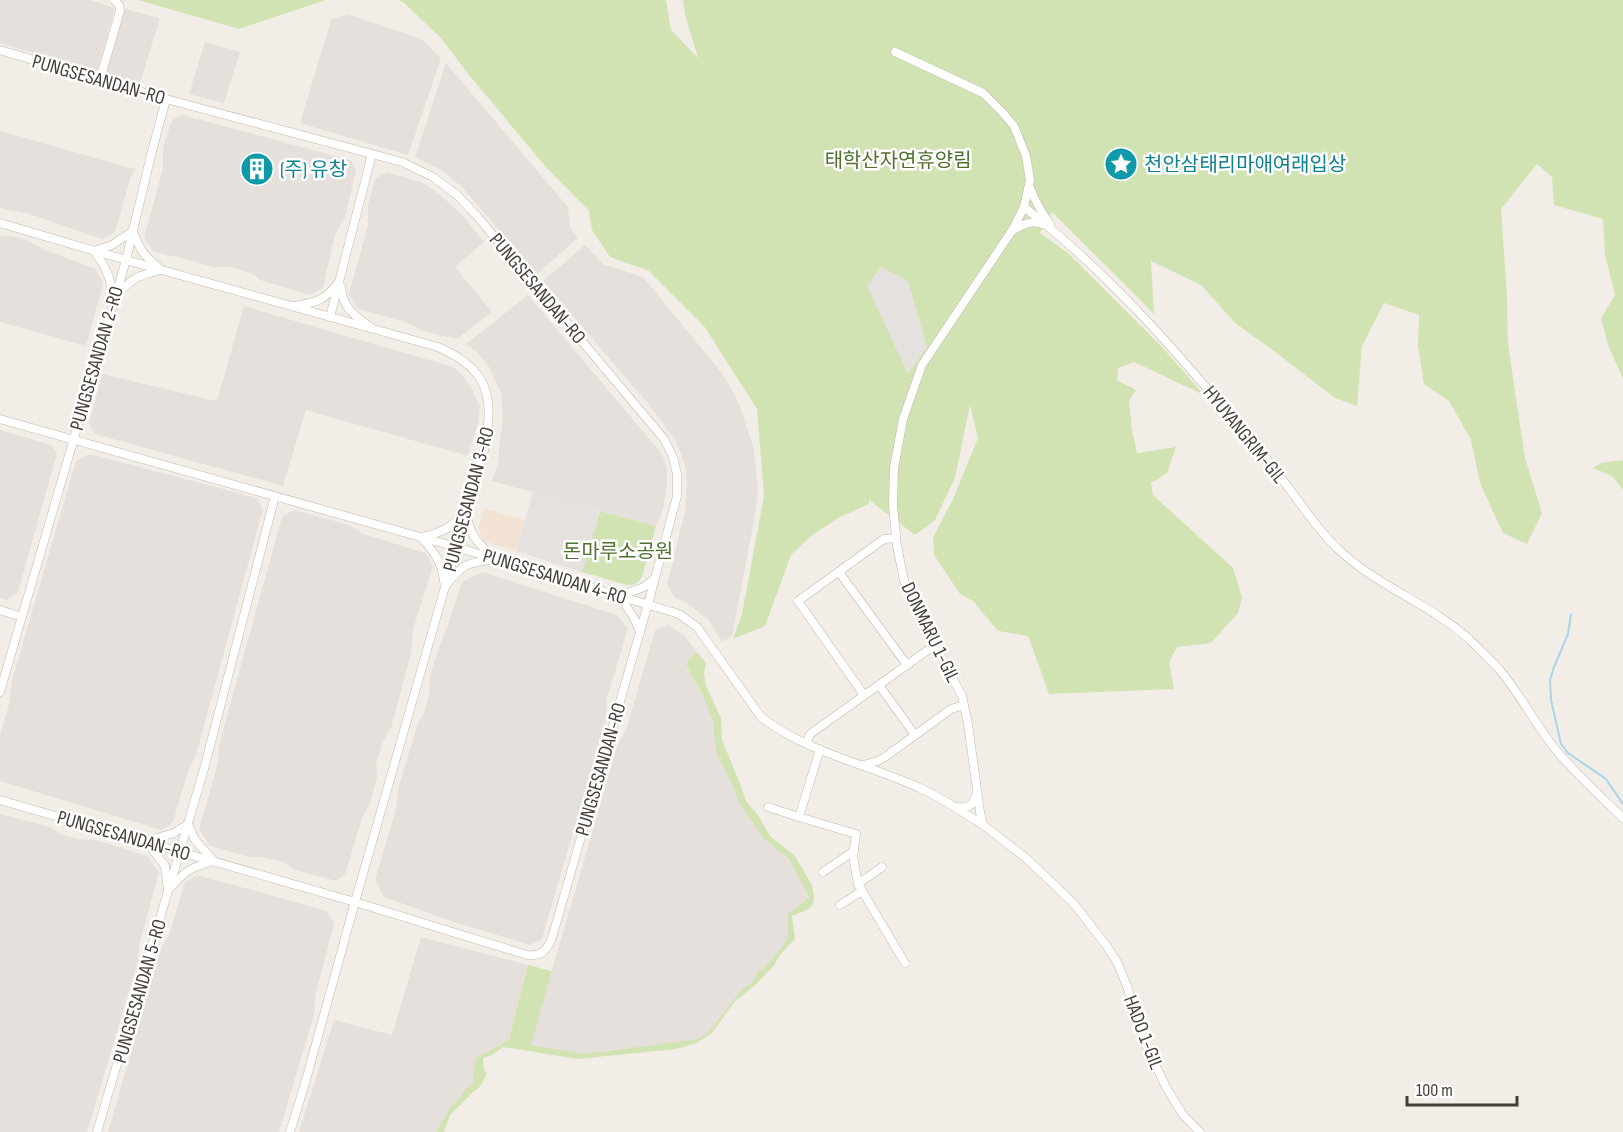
<svg xmlns="http://www.w3.org/2000/svg" width="1623" height="1132" viewBox="0 0 1623 1132" font-family="'Sofia Sans Condensed','Noto Sans KR',sans-serif">
  <style>
    .commercial { fill: #f3e3d4 }
    .industrial { fill: #e5e0dc }
    .green { fill: #d2e3b3 }
    .parking { fill: #e4e1df }
    .lines { fill: none; stroke-linecap: round; stroke-linejoin: round }
    .stream { stroke: #a8d5eb; stroke-width: 2 }
    .minor-casing { stroke: #c0b8ad; stroke-width: 9 }
    .minor { stroke: #fff; stroke-width: 8 }
    .labels { text-anchor: middle; stroke-width: 5; stroke-linejoin: round; paint-order: stroke }
    .street-label { font-size: 20px; fill: #453e37; stroke: #fff }
    .park-label { font-size: 20px; fill: #4e722e; stroke: #fff }
    .culture-label { font-size: 20px; fill: #0d838f; stroke: #fff; text-anchor: start }
  </style>
  <rect width="100%" height="100%" fill="#f2eee7"/>
  <!-- commercial -->
  <path class="commercial" d="M484,508l41,12 -9,31 -32,-10 -6,-12z"/>
  <!-- industrial -->
  <g class="industrial">
    <path d="M0,0h91l24,8 -17,61 -4,2 -94,-28z"/>
    <path d="M125,9l35,9 -20,65 -32,-8 -2,-4z"/>
    <path d="M347,14l74,25 20,19 -33,97 -108,-32 31,-103z"/>
    <path d="M205,42l35,10 -16,51 -35,-9z"/>
    <path d="M446,63l122,144 2,20 8,11 -41,36 -76,-88 -20,-16 -26,-13z"/>
    <path d="M182,115l169,45 5,10 -11,48 -10,17 -12,53 -13,7 -50,-15 -7,-6 -22,-7h-17l-61,-16 -9,-13 19,-70v-21l9,-27z"/>
    <path d="M0,131l135,38 -4,7 -16,56 -13,7 -73,-25 -29,-6z"/>
    <path d="M387,172l36,11 15,10 25,23 21,26 -29,25 37,45 -35,27 -35,-8 -16,-9 -48,-13 -9,-15 19,-69v-20l8,-27z"/>
    <path d="M0,236h12l14,4 19,10 51,19 7,15 -17,62 -86,-24z"/>
    <path d="M585,245l18,19 40,13 78,95 12,19 9,21 12,38 4,37 -2,23 -24,126 -10,6 -14,-23 -21,-16 -13,-6 -7,-12 18,-74 2,-31 -2,-15 -9,-24 -26,-35 -107,-125z"/>
    <path d="M528,295l134,159 5,15v17l-4,24 -7,16 -164,-45 7,-21v-15l4,-24 -2,-28 -13,-28 -12,-14 -10,-7z"/>
    <path d="M244,306l209,61 10,9 9,13 8,18 -2,16 -10,33 -162,-46 -23,76 -188,-52 -6,-10 13,-50 115,27z"/>
    <path d="M0,430l51,15 6,8 -39,139 -11,8 -7,-2z"/>
    <path d="M90,454l167,44 6,11 -67,246 -8,16 -15,51 -12,8 -161,-49v-46l10,-34 1,-17 65,-223z"/>
    <path d="M293,510l57,15 13,9 63,19 7,14 -20,62 -2,24 -20,75 -8,13 -7,23 1,13 -7,27 -8,14 -17,57 -9,6 -41,-11 -11,-8 -23,-5h-12l-39,-11 -11,-17 19,-66 1,-18 63,-228z"/>
    <path d="M482,572l135,43 11,14 -21,69 -1,21 -64,220 -12,6 -82,-25 -64,-23 -9,-17 21,-71 2,-20 20,-66 6,-10 5,-18 1,-19 10,-32 8,-19 14,-43z"/>
    <path d="M668,625l16,10 13,17 -9,8 -2,6 17,30 11,29v11l24,64 28,41 23,18 20,38 -21,17v22l-6,11 -18,21 -6,3 -5,10 -12,9 -32,42 -11,7 -98,13 -20,1 -50,-8 88,-301 9,-17 28,-97z"/>
    <path d="M0,814l50,13 12,8 17,4 20,2 48,15 12,16 -20,74 -1,15 -51,171h-87z"/>
    <path d="M197,875l130,36 7,13 -18,68 -2,23 -35,117h-171l53,-184 8,-13 16,-53z"/>
    <path d="M421,937l107,28 -19,75 -32,18 -5,27 -8,6 -5,8 -8,7 -15,26h-137l35,-112 58,15z"/>
  </g>
  <!-- green -->
  <g class="green">
    <path d="M138,0h188l-87,29z"/>
    <path d="M398,0h268l5,30 27,28 -13,-43 -2,-15h940v379l-15,-34 -7,-27 14,-23 -10,-40 -2,-36 -49,-14 -2,-28 -15,-13 -36,45 6,86 1,49 17,114 17,55 -15,31 -24,-11 -23,-50 -9,-43 -22,-39 -25,-17 -6,-38 1,-31 -35,-12 -22,43 -5,60 -22,-8 -61,-47 -39,-28 -34,-38 -50,-24 3,53 -102,-102 -12,21 28,20 94,94 42,48 -70,-33 -16,6 -1,12 19,10 -7,11 3,29 5,23 39,-6 -9,26 -16,10 2,12 80,73 9,29 -4,16 -27,30 -34,4 -8,15 5,27 -125,5 -21,-58 -30,-5 -25,-30 -13,-7 -26,-39 -1,-17 20,-39 25,-61 -8,-33 -15,73 -20,42 -20,15 -46,-35v4l-29,13 -29,19 -20,19 -26,71 -32,13 9,-25 22,-118 -7,-87 -53,-83 -55,-55 -39,-14 -18,-27 -3,-19 -44,-45 -76,-91 -28,-37 -37,-35z"/>
    <path d="M1623,460v30l-11,-14 -19,-8 8,-5z"/>
    <path d="M600,511l56,15 -14,51c-4,6 -8,9 -15,8l-45,-13z"/>
    <path d="M697,652l9,11 -2,11 2,12 15,32 1,22 19,46 5,15 12,14 12,21 25,20 17,29 2,12 -1,7 -4,5 -17,7 3,23 -15,16 -7,12 -20,20 -18,14 -23,32 -15,10 -21,6 -98,10 -75,-12 -11,8 -9,3 1,11 3,5 -8,14 -6,4 -23,23 -6,17h-8l15,-26 8,-7 5,-8 8,-6 4,-27 33,-18 19,-75 24,6 -21,74 49,8 20,-1 98,-13 11,-7 32,-42 12,-9 5,-10 6,-3 18,-21 6,-11v-22l21,-17 -20,-38 -23,-18 -14,-19 -14,-22 -6,-17 -14,-26 -4,-21v-11l-11,-29 -17,-31 2,-5z"/>
  </g>
  <!-- parking -->
  <g class="parking">
    <path d="M881,267l27,14 19,66 -19,27 -41,-88z"/>
    <path d="M533,492l67,19 -18,61 -66,-21z"/>
  </g>
  <g class="lines">
    <!-- stream -->
    <path class="stream" d="M1571,614l-3,20 -14,33 -4,13 1,20 10,44 7,9 38,26 17,25"/>
    <defs>
      <g id="minor">
        <path d="M0,50l166,49 236,63 31,15 24,18 20,21 187,223 9,18 4,17v22l-29,108 -96,334c-5,12 -11,19 -25,17l-172,-53 -355,-102"/>
        <path d="M895,52l88,41 20,20 11,13 12,30 4,24 -6,27c87,68 157,149 227,234 11,12 22,25 31,38 18,23 33,48 54,68 39,39 94,56 134,93 9,9 20,19 29,29 21,25 36,55 57,81 21,25 44,46 67,68"/>
        <path d="M100,79l20,-68 -1,-6 -5,-5"/>
        <path d="M1029,185c5,14 12,27 21,39"/>
        <path d="M1024,207l-11,22 -91,136 -19,54 -9,49 -1,37 4,41 8,39 17,36 40,75 6,28 12,88 3,13 43,33 20,19 28,27 32,41 11,17 10,24 16,53 23,48 17,28 17,17"/>
        <path d="M0,223l126,37 312,87c51,22 56,49 47,100l-130,455 -49,178 -16,52"/>
        <path d="M1012,231c10,-6 18,-11 30,-7"/>
        <path d="M341,287c2,21 12,27 28,39"/>
        <path d="M117,295c15,-18 22,-19 43,-25"/>
        <path d="M113,297c-3,-21 -7,-30 -19,-46l18,-6 21,-14c6,17 10,24 25,36"/>
        <path d="M294,306c20,-4 30,-4 43,-22"/>
        <path d="M330,317l42,-163"/>
        <path d="M0,419l456,128 223,67 18,13 64,90c47,36 106,47 159,71 22,10 43,24 63,37"/>
        <path d="M466,513c5,24 10,28 28,45"/>
        <path d="M422,537c22,-5 27,-9 43,-24"/>
        <path d="M421,538c13,13 21,24 23,43"/>
        <path d="M839,572l68,93"/>
        <path d="M448,583c16,-21 20,-19 45,-24"/>
        <path d="M0,610l22,7"/>
        <path d="M640,632l-5,-12 -15,-24 24,-9 10,-8"/>
        <path d="M879,685l36,50"/>
        <path d="M0,692l126,-432 25,-105 15,-56"/>
        <path d="M864,695l-66,-94 86,-62 12,-1"/>
        <path d="M807,743l3,-9 125,-89"/>
        <path d="M820,749l-21,68 57,17 -3,22 5,28 47,79"/>
        <path d="M863,765l15,-4 7,-4 66,-48 13,-4"/>
        <path d="M768,807l31,10"/>
        <path d="M956,807c12,1 17,0 20,-12"/>
        <path d="M188,824l7,16 19,21c-25,7 -29,10 -46,29l-3,-24 -19,-25 28,-8z"/>
        <path d="M823,872l31,-21"/>
        <path d="M858,884l24,-17"/>
        <path d="M840,905l22,-14"/>
        <path d="M97,1132l107,-363 71,-273"/>
      </g>
    </defs>
    <!-- minor casing -->
    <use href="#minor" class="minor-casing"/>
    <!-- minor -->
    <use href="#minor" class="minor"/>
  </g>
  <!-- icons -->
  <defs>
    <symbol id="sight-disc" viewBox="-11 -11 22 22"><circle r="9.5" fill="#0f9aa8" stroke="#fff"/><path d="M0-6L1.8-2.2L6-1.7L2.9 1.2L3.7 5.4L0 3.3L-3.7 5.4L-2.9 1.2L-6-1.7L-1.8-2.2Z" fill="#fff"/></symbol>
    <symbol id="building-disc" viewBox="-11 -11 22 22"><circle r="9.5" fill="#0f9aa8" stroke="#fff"/><path d="M-4-6H4V6H1V3H-1V6H-4ZM-2.5-4.3h1.7v1.8h-1.7ZM.8-4.3h1.7v1.8H.8ZM-2.5-1h1.7V.8h-1.7ZM.8-1h1.7V.8H.8Z" fill="#fff"/></symbol>
  </defs>
  <g fill-rule="evenodd">
    <use href="#sight-disc" x="1102" y="145" width="38" height="38"/>
    <use href="#building-disc" x="238" y="150" width="38" height="38"/>
  </g>
  <g class="labels">
    <!-- street labels -->
    <g class="street-label">
      <text transform="translate(99 79) rotate(16)" y="7">PUNGSESANDAN-RO</text>
      <text transform="translate(538 288) rotate(50)" y="7">PUNGSESANDAN-RO</text>
      <text transform="translate(96 358) rotate(-74)" y="7">PUNGSESANDAN 2-RO</text>
      <text transform="translate(1245 434) rotate(51)" y="7">HYUYANGRIM-GIL</text>
      <text transform="translate(468 499) rotate(-75)" y="7">PUNGSESANDAN 3-RO</text>
      <text transform="translate(555 576) rotate(17)" y="7">PUNGSESANDAN 4-RO</text>
      <text transform="translate(931 632) rotate(64)" y="7">DONMARU 1-GIL</text>
      <text transform="translate(600 769) rotate(-74)" y="7">PUNGSESANDAN-RO</text>
      <text transform="translate(124 835) rotate(16)" y="7">PUNGSESANDAN-RO</text>
      <text transform="translate(139 991) rotate(-74)" y="7">PUNGSESANDAN 5-RO</text>
      <text transform="translate(1144 1032) rotate(69)" y="7">HADO 1-GIL</text>
    </g>
    <!-- park labels -->
    <g class="park-label">
      <text x="898" y="167">태학산자연휴양림</text>
      <text x="618" y="558">돈마루소공원</text>
    </g>
    <!-- culture labels -->
    <g class="culture-label">
      <text x="1144" y="171">천안삼태리마애여래입상</text>
      <text x="280" y="176">(주) 유창</text>
    </g>
  </g>
  <!-- scale -->
  <path d="M1407 1096v9h110v-9" fill="none" stroke="#453e37" stroke-width="3"/>
  <text x="1416" y="1096" font-size="18" fill="#453e37" stroke="#ffffff" stroke-width="4.5" paint-order="stroke">100 m</text>
</svg>
